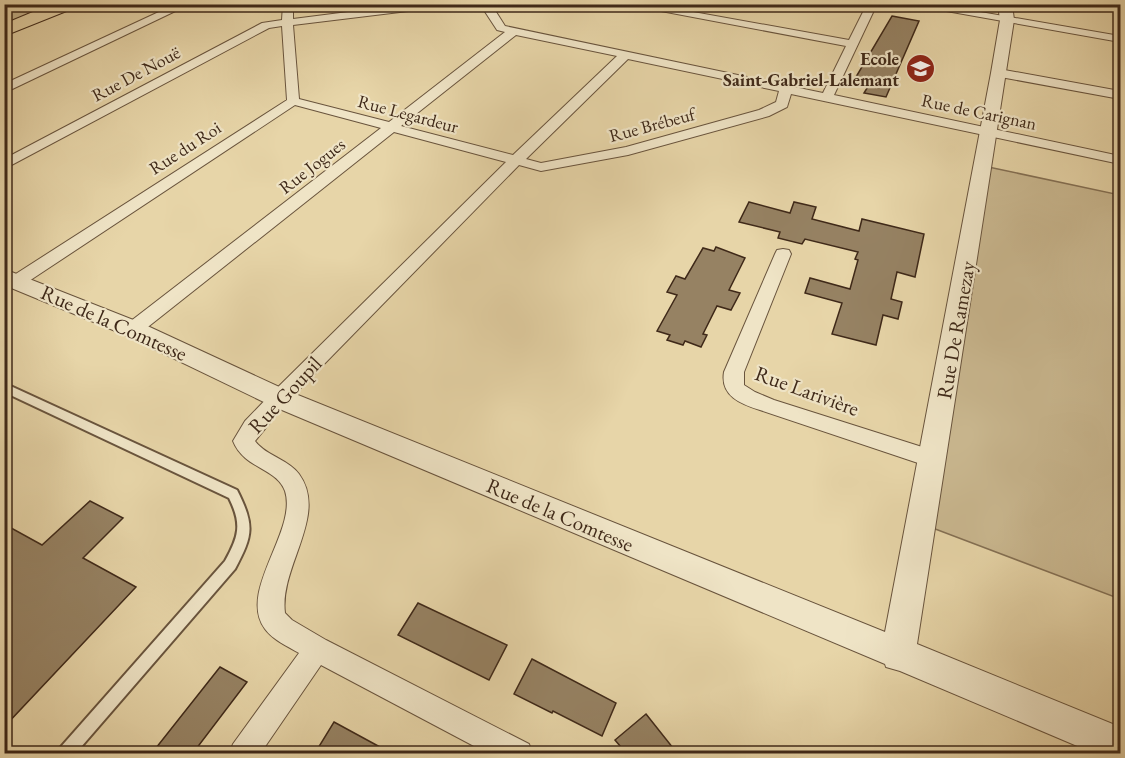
<svg xmlns="http://www.w3.org/2000/svg" width="1125" height="758" viewBox="0 0 1125 758" font-family="'EB Garamond',serif">
  <style>
    .green { fill: #cab890; stroke: #847054; stroke-width: 1.5 }
    .building { fill: #968263; stroke: #3f2919; stroke-width: 1.5 }
    .lines { fill: none; stroke-linecap: round; stroke-linejoin: round }
    .service-casing { stroke: #69543d; stroke-width: 4 }
    .minor-casing { stroke: #69543d; stroke-width: 2 }
    .tertiary-casing { stroke: #69543d; stroke-width: 2 }
    .primary-casing { stroke: #3f2919; stroke-width: 2 }
    .service { fill: #efe4c6; fill-rule: evenodd }
    .minor { fill: #efe4c6; fill-rule: evenodd }
    .tertiary { fill: #efe4c6; fill-rule: evenodd }
    .primary { fill: #e7d5a8; fill-rule: evenodd }
    .labels { text-anchor: middle; stroke-width: 4.5; stroke-linejoin: round; paint-order: stroke }
    .far-poi-label { font-size: 18px; font-weight: bold; fill: #3f2919; stroke: #efe4c6; text-anchor: end }
    .far-street-label { font-size: 18px; fill: #3f2919; stroke: #efe4c6 }
    .street-label { font-size: 21px; fill: #3f2919; stroke: #efe4c6 }
  </style>
  <rect width="100%" height="100%" fill="#e7d5a8"/>
  <filter id="stains"><feTurbulence type="fractalNoise" baseFrequency=".00333" numOctaves="4"/><feColorMatrix values="0 0 0 0 .2 0 0 0 0 .09 0 0 0 0 .02 0 0 0 .5 -.17"/></filter>
  <radialGradient id="worn" r=".72"><stop offset=".6" stop-color="#630" stop-opacity="0"/><stop offset="1" stop-color="#630" stop-opacity=".3"/></radialGradient>
  <!-- green -->
  <g class="green">
    <path d="M5,5h63l-63,25z"/>
    <path d="M979,165l141,30v404l-198,-75z"/>
  </g>
  <!-- building -->
  <g class="building">
    <path d="M892,16l27,5 -33,76 -22,-4 5,-8 -16,-3z"/>
    <path d="M749,202l41,11 4,-11 22,5 -4,12 47,12 3,-12 62,15 -9,43 -18,-5 -6,27 11,3 -4,17 -15,-4 -7,30 -44,-11 10,-31 -37,-10 5,-15 40,11 8,-29 -3,-1 3,-7 -53,-13 -3,5 -24,-6 2,-6 -41,-10z"/>
    <path d="M716,247l29,11 -16,32 11,3 -9,17 -14,-4 -14,28 4,1 -6,12 -16,-6 -2,4 -16,-5 3,-5 -13,-4 20,-36 -10,-3 9,-16 9,3 18,-31 11,3z"/>
    <path d="M90,501l33,17 -40,40 53,29 -132,140v-203l38,21z"/>
    <path d="M418,603l89,42 -18,35 -91,-45z"/>
    <path d="M532,659l84,44 -14,33 -49,-25 -1,2 -38,-19z"/>
    <path d="M220,667l27,15 -54,71h-41z"/>
    <path d="M646,714l31,39h-51l-11,-13z"/>
    <path d="M334,722l57,31h-76z"/>
  </g>
  <g class="lines">
    <defs>
      <path id="service" d="M4,383l233,107c18,36 16,45 -2,79l-160,185h-18l2,-5 166,-188c14,-25 17,-37 4,-63l-225,-106z"/>
      <g id="minor">
        <path d="M176,4h14l-186,89v-9z"/>
        <path d="M283,4h10v15l118,-15h35l-5,3 -148,18 6,74 90,23 116,-90 -8,-2 -17,-26h11l14,22 318,67 23,-47 -222,-42h25l200,36 18,-36h10l-43,91 286,61v8l-329,-70 -4,13 -18,9 -141,39 -87,16 -22,-6 -233,238 -31,38c11,15 33,18 44,33 30,41 -20,93 -14,139l7,7 34,20 203,104 4,10h-44l-168,-89 -61,89h-31l4,-10 66,-91c-12,-7 -26,-13 -34,-24 -28,-38 33,-98 20,-138 -8,-23 -41,-22 -52,-50l12,-20 27,-28 234,-231 -112,-30 -255,202 -6,1 -6,-1 -3,-5 3,-5 254,-196 -86,-23 -272,180h-12l-3,-4 3,-4 276,-177 -5,-74 -13,2 -265,141v-10l258,-136 20,-3zM516,35l101,21 -104,99 -112,-29zM628,59l151,32 -3,11 -17,8 -133,37 -85,16 -15,-4z"/>
        <path d="M907,4h27l186,32v6z"/>
        <path d="M999,69l121,22v8l-125,-23 -2,-3z"/>
        <path d="M783,249l6,1 2,4 -47,118v13l11,7 19,8 167,53 3,6 -3,6 -8,3 -173,-58c-19,-6 -40,-14 -36,-38l51,-118 2,-4z"/>
      </g>
      <path id="tertiary" d="M998,4h14l2,16 -97,624 203,83v27h-24l-196,-83 -14,-4 -1,-3 -615,-259 -145,-70 -121,-50v-16l137,54 147,68 597,241 106,-559 9,-53z"/>
      <path id="primary" d="M52,4h24l-2,4 -70,28v-12z"/>
    </defs>
    <!-- service casing -->
    <use href="#service" class="service-casing"/>
    <!-- minor casing -->
    <use href="#minor" class="minor-casing"/>
    <!-- tertiary casing -->
    <use href="#tertiary" class="tertiary-casing"/>
    <!-- primary casing -->
    <use href="#primary" class="primary-casing"/>
    <!-- service -->
    <use href="#service" class="service"/>
    <!-- minor -->
    <use href="#minor" class="minor"/>
    <!-- tertiary -->
    <use href="#tertiary" class="tertiary"/>
    <!-- primary -->
    <use href="#primary" class="primary"/>
  </g>
  <!-- icons -->
  <defs>
    <symbol id="school-disc" viewBox="-11 -11 22 22"><circle r="9.5" fill="#8f2418" stroke="#efe4c6"/><path d="M0-5L7-2L0 1L-7-2ZM-4 1L0 2.5L4 1V4Q0 6-4 4Z" fill="#fff"/></symbol>
  </defs>
  <g fill-rule="evenodd">
    <use href="#school-disc" x="904" y="52" width="33" height="33"/>
  </g>
  <g class="labels">
    <!-- far-poi labels -->
    <g class="far-poi-label">
      <text x="899" y="65">Ecole<tspan x="899" dy="21">Saint-Gabriel-Lalemant</tspan></text>
    </g>
    <!-- far-street labels -->
    <g class="far-street-label">
      <text transform="translate(136 74) rotate(-28)" y="6">Rue De Nouë</text>
      <text transform="translate(979 112) rotate(12)" y="6">Rue de Carignan</text>
      <text transform="translate(408 114) rotate(15)" y="6">Rue Legardeur</text>
      <text transform="translate(652 125) rotate(-15)" y="6">Rue Brébeuf</text>
      <text transform="translate(185 148) rotate(-33)" y="6">Rue du Roi</text>
      <text transform="translate(312 166) rotate(-38)" y="6">Rue Jogues</text>
    </g>
    <!-- street labels -->
    <g class="street-label">
      <text transform="translate(114 323) rotate(24)" y="7">Rue de la Comtesse</text>
      <text transform="translate(956 330) rotate(-80)" y="7">Rue De Ramezay</text>
      <text transform="translate(807 391) rotate(20)" y="7">Rue Larivière</text>
      <text transform="translate(285 395) rotate(-47)" y="7">Rue Goupil</text>
      <text transform="translate(560 515) rotate(23)" y="7">Rue de la Comtesse</text>
    </g>
  </g>
  <!-- margin -->
  <rect width="1125" height="758" fill="none" stroke="#e7d5a8" stroke-width="24"/>
  <rect x="6" y="6" width="1113" height="746" fill="none" stroke="#3f2919" stroke-width="3"/>
  <rect x="12" y="12" width="1101" height="734" fill="none" stroke="#3f2919" stroke-width="1.5"/>
  <rect width="100%" height="100%" filter="url(#stains)"/>
  <rect width="100%" height="100%" fill="url(#worn)"/>
</svg>
